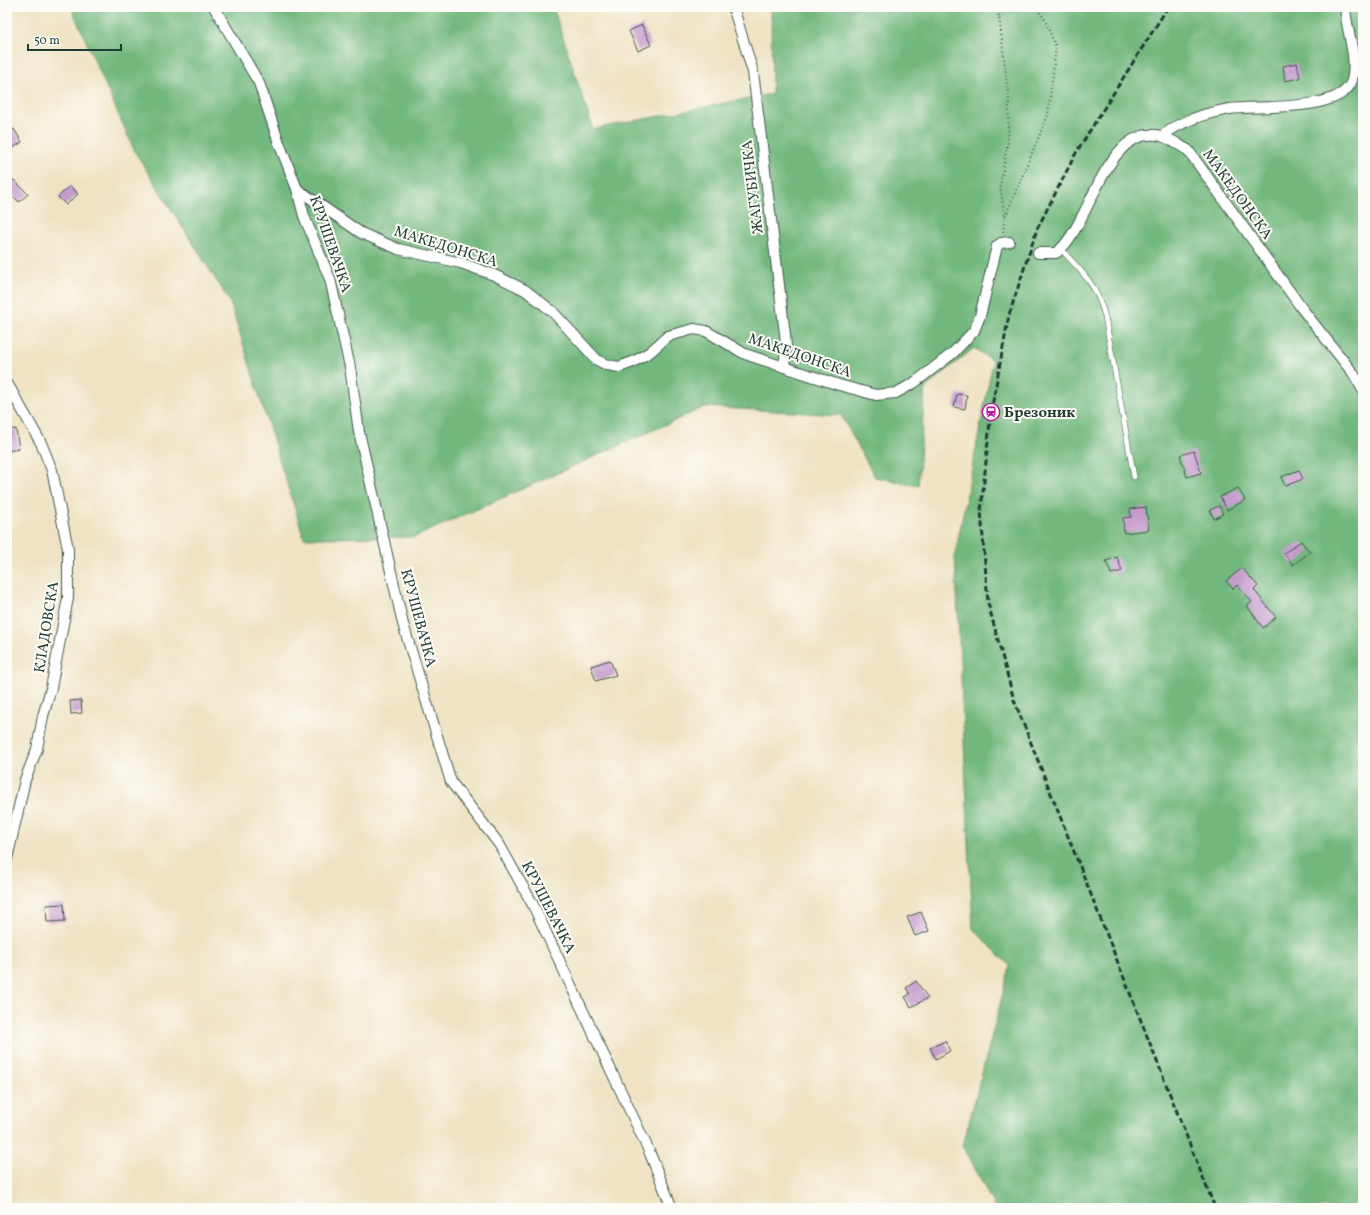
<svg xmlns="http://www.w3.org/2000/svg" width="1370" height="1215" viewBox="0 0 1370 1215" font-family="Vollkorn,serif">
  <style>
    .forest { fill: #72b87e; stroke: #487a59 }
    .building { fill: #c59bce }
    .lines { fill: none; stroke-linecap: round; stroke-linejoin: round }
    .service-casing { stroke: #3e564a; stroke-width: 6 }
    .minor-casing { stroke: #3e564a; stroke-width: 12 }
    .path { stroke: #3e564a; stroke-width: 2; stroke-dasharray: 1 3; stroke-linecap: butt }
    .service { stroke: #fff; stroke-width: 5 }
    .minor { stroke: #fff; stroke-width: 10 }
    .rail { stroke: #1f3d34; stroke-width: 3; stroke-dasharray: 6 3; stroke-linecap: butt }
    .labels { text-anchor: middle; stroke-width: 4; stroke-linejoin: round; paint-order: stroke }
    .street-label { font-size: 15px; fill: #1f3d34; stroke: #fdfcf7 }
    .poi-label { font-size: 15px; font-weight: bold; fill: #1f3d34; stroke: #fdfcf7; text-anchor: start }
  </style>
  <rect width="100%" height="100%" fill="#fdfcf7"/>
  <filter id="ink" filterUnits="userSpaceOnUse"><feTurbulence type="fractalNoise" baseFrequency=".025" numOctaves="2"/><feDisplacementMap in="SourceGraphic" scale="8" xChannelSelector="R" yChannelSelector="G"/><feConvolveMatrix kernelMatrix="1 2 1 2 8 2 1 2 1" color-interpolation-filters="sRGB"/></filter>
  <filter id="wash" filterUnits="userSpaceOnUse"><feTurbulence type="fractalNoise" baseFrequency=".012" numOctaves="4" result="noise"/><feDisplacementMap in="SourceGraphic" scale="16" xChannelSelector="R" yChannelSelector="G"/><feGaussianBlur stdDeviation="0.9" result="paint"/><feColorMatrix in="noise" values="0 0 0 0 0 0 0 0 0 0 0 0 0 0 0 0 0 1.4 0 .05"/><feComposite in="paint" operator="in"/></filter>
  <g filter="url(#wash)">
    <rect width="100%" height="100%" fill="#efe3c4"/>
    <!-- forest -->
    <path class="forest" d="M71,7h482l40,122 179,-35 -1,-87h592v1201h-368l-32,-63 47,-179 -37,-37 -18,-374 38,-194 -19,-13 -49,40 -7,98 -43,-9 -34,-62 -136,-8 -290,130 -111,1 -74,-236 -95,-150z"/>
    <g id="blocks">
      <!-- building -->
      <g class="building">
        <path d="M642,25l9,20 -13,6 -9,-20z"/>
        <path d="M1297,63l3,15 -15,3 -2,-15z"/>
        <path d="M14,129l8,13 -15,10v-18z"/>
        <path d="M14,180l14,14 -9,8 -12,-12v-3z"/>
        <path d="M70,186l8,8 -12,11 -8,-8z"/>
        <path d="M957,394l10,1 -2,14 -11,-2z"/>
        <path d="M16,429l3,20 -12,2v-21z"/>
        <path d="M1194,451l7,22 -14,4 -7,-22z"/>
        <path d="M1299,470l4,9 -18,7 -4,-9z"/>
        <path d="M1238,488l7,12 -18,10 -7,-13z"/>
        <path d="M1219,506l4,8 -9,5 -4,-9z"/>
        <path d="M1146,507l3,23 -25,3 -1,-15 8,-1 -1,-8z"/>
        <path d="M1301,541l9,11 -17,13 -9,-12z"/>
        <path d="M1117,557l5,14 -11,3 -5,-13z"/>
        <path d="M1242,568l16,18 -4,4 22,27 -13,11 -16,-22 5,-4 -15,-17 -4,4 -7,-8z"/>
        <path d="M610,660l6,15 -20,6 -5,-15z"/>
        <path d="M81,700l1,13 -11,1 -1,-13z"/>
        <path d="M64,904l1,17 -18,1 -1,-17z"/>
        <path d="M921,912l8,19 -14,5 -8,-19z"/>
        <path d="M916,981l12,17 -17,9 -6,-10 5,-3 -4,-6z"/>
        <path d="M945,1041l5,10 -14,8 -6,-11z"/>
      </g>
    </g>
  </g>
  <g filter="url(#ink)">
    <use href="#blocks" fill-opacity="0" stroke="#3e564a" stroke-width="1"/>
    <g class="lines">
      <defs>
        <path id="service" d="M1061,249c23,26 35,34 44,68l29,160"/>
        <g id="minor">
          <path d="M214,7l45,76 20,60 18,46 7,27 26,63 20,88 9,65 44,192 48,158 48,62 34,61 116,246 23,57"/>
          <path d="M733,7l20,65 32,262 1,13 -2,20"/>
          <path d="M1162,136c19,-15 44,-23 68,-27 27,-4 113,4 122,-29 6,-23 -6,-50 -7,-73"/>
          <path d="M297,189l64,44 37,16 63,14 33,12 31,15 27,21 45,49 10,5 12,2 14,-5 17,-10 18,-16 26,-7 12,2 39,23 94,31 37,10 20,-2 18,-10 39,-30 21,-22 6,-15 17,-70 4,-3 8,-1"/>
          <path d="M1038,253h18c34,-24 49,-131 105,-117 9,2 19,10 27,14l115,160 50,63 10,17"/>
          <path d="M7,383l34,60 11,27 16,79v49l-17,90 -8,28 -6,33 -12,31 -18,79"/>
        </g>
      </defs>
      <!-- service casing -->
      <use href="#service" class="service-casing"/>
      <!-- minor casing -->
      <use href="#minor" class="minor-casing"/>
      <!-- path -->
      <g class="path">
        <path d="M998,7l11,94 -1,40 -8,46 5,29"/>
        <path d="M1003,232l2,-15 43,-102 8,-68 -12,-29 -8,-11"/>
      </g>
      <!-- service -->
      <use href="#service" class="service"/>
      <!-- minor -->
      <use href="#minor" class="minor"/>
      <!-- rail -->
      <path class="rail" d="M1168,7l-91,144 -40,78 -28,86 -18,97 -10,99 7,92 26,97 201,508"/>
    </g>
  </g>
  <!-- icons -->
  <defs>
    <symbol id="station-ring" viewBox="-11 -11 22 22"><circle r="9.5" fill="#fdfcf7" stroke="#b5179e" stroke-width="1.5"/><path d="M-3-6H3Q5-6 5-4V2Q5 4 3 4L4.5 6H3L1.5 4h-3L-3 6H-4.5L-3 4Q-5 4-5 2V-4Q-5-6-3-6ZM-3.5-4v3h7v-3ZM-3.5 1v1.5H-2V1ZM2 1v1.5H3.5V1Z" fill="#b5179e"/></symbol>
  </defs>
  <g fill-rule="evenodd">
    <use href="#station-ring" x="981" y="402" width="20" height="20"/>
  </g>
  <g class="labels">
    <!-- street labels -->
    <g class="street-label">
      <text transform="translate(752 187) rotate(-97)" y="5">ЖАГУБИЧКА</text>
      <text transform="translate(1238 194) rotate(54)" y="5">МАКЕДОНСКА</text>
      <text transform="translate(331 244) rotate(71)" y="5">КРУШЕВАЧКА</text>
      <text transform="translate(446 246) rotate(17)" y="5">МАКЕДОНСКА</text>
      <text transform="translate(800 355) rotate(19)" y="5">МАКЕДОНСКА</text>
      <text transform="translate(419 618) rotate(75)" y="5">КРУШЕВАЧКА</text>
      <text transform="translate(46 627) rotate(-81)" y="5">КЛАДОВСКА</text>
      <text transform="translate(549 907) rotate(63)" y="5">КРУШЕВАЧКА</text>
    </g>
    <!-- poi labels -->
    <g class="poi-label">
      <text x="1004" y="417">Брезоник</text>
    </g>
  </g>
  <!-- margin -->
  <rect width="1370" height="1215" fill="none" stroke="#fdfcf7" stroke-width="24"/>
  <!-- scale -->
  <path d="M28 44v6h93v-6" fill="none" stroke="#1f3d34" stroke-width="2"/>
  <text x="34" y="44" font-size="12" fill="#1f3d34" stroke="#fdfcf7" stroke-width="3" paint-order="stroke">50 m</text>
</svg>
